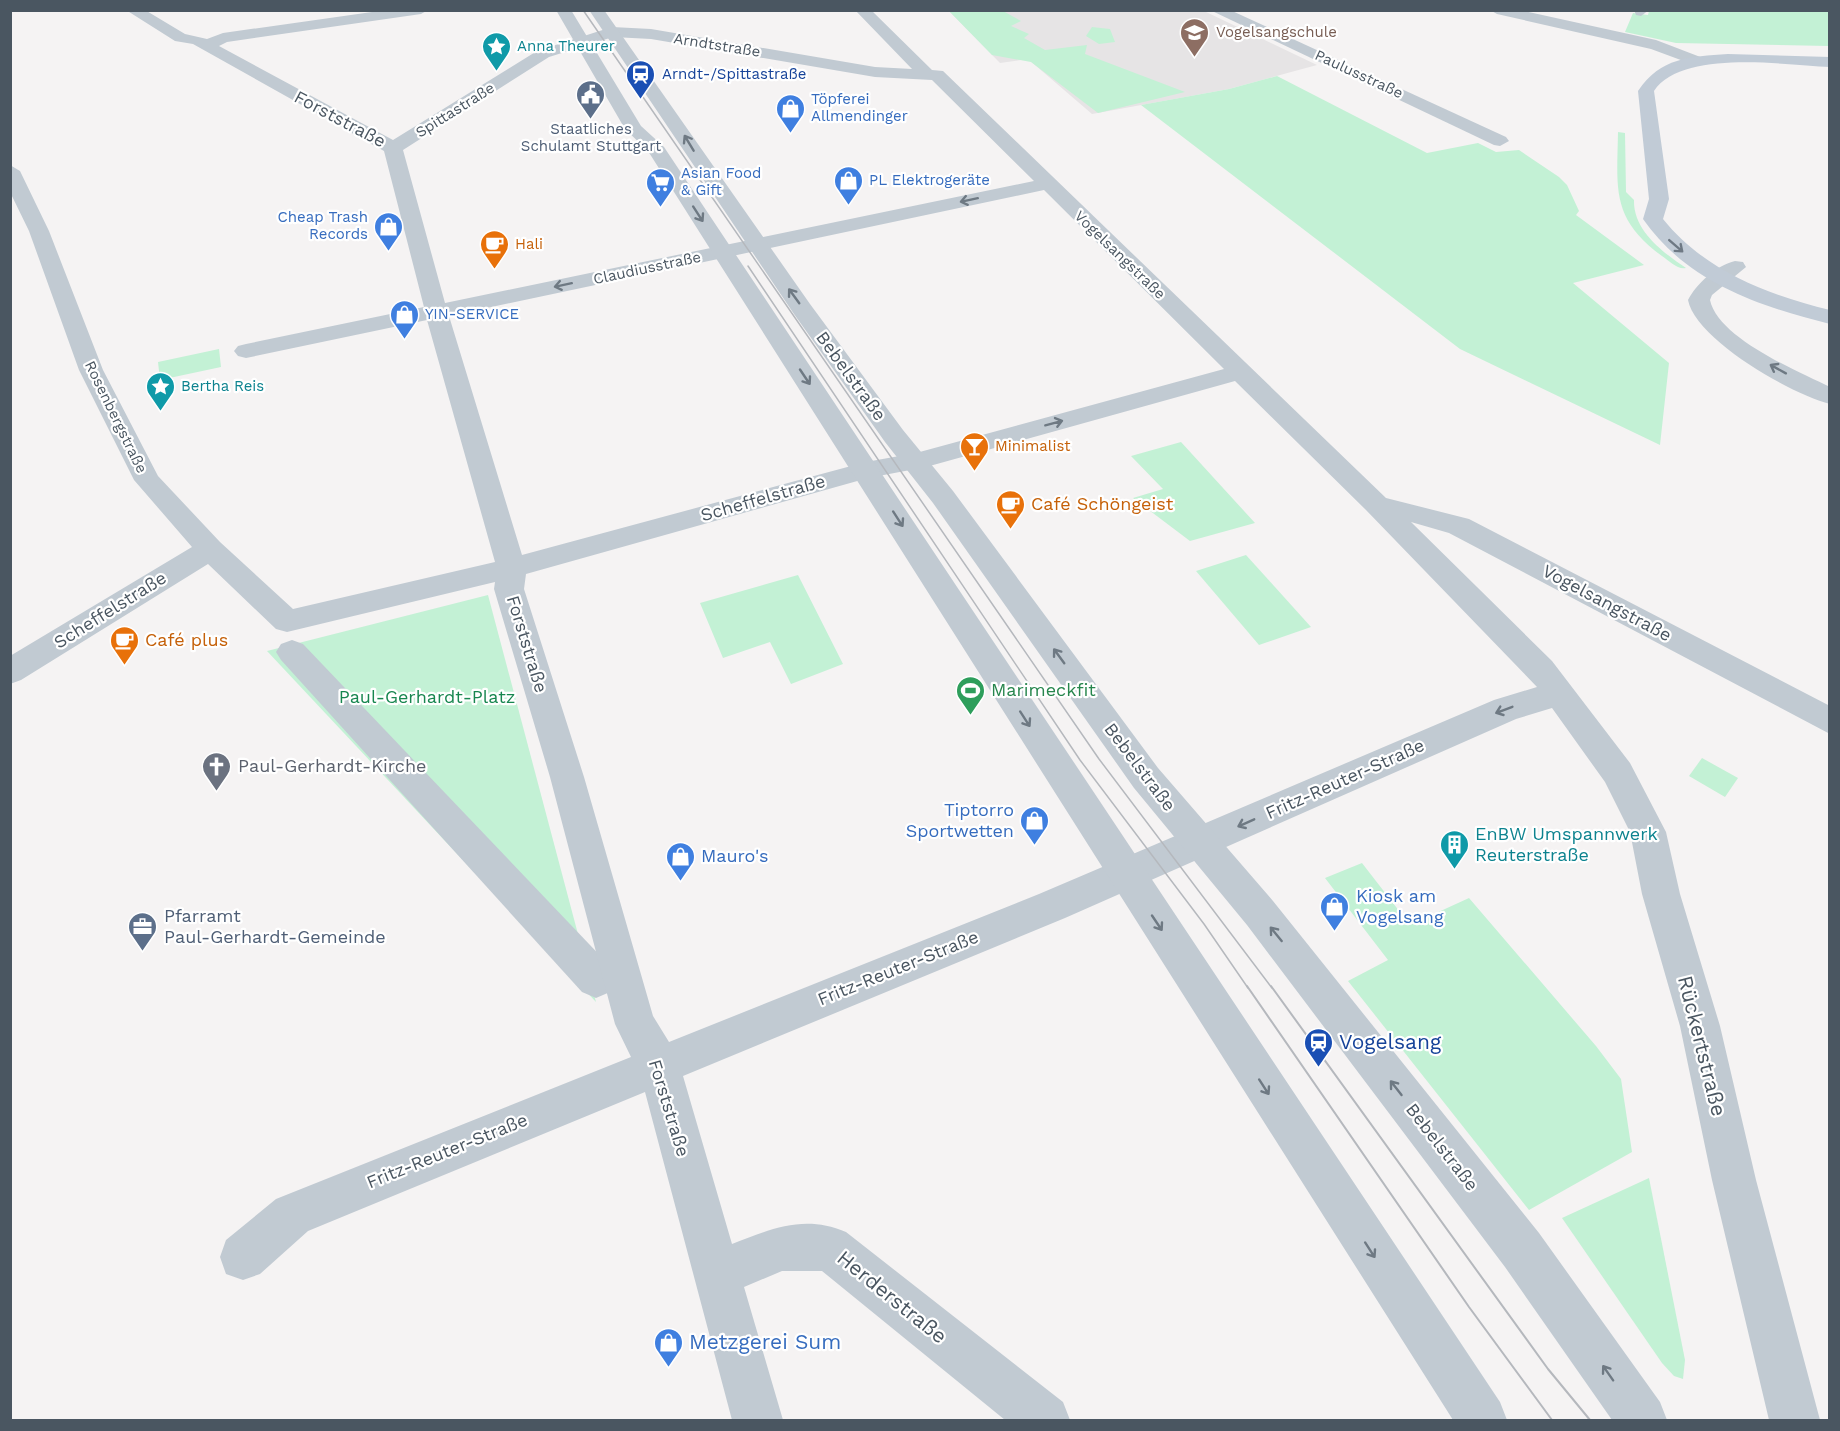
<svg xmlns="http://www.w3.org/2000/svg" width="1840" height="1431" viewBox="0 0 1840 1431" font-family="'Work Sans',sans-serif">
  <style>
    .education { fill: #e6e4e5 }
    .green { fill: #c3f1d5 }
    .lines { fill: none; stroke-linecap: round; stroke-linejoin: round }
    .pedestrian { fill: #c1cad2; fill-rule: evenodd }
    .minor { fill: #c1cad2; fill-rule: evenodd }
    .tertiary { fill: #c1cad2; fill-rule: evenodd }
    .secondary { fill: #c1cbd6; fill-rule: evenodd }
    .tram-far1 { stroke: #b5b8bd; stroke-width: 1.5 }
    .tram { stroke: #b5b8bd; stroke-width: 2 }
    .oneway { stroke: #6e7983 }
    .oneway2 { stroke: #6e7984 }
    .labels { text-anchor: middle; stroke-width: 4.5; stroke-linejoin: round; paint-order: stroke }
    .far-education-label { font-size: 15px; fill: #785e54; stroke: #fff; text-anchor: start }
    .far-street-label { font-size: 15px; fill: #4a5661; stroke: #fff }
    .far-culture-label { font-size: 15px; fill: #0d838f; stroke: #fff; text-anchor: start }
    .far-transit-label { font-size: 15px; fill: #164399; stroke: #fff; text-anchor: start }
    .far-shop-label { font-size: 15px; fill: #366cbe; stroke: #fff; text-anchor: start }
    .far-service-label { font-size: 15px; fill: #4e5e75; stroke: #fff }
    .far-food-label { font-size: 15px; fill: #c56008; stroke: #fff; text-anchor: start }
    .street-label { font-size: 18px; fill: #4a5661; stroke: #fff }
    .food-label { font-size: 18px; fill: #c56008; stroke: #fff; text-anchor: start }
    .leisure-label { font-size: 18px; fill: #27864d; stroke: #fff; text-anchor: start }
    .park-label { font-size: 18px; fill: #17864f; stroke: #fff }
    .worship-label { font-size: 18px; fill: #5b616d; stroke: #fff; text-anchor: start }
    .shop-label { font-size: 18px; fill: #366cbe; stroke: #fff; text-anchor: start }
    .culture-label { font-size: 18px; fill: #0d838f; stroke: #fff; text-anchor: start }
    .service-label { font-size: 18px; fill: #4e5e75; stroke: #fff; text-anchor: start }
    .near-transit-label { font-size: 21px; fill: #164399; stroke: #fff; text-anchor: start }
    .near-street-label { font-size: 21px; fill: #4a5661; stroke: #fff }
    .near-shop-label { font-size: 21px; fill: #366cbe; stroke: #fff; text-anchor: start }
  </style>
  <rect width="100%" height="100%" fill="#f5f3f3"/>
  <!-- education -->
  <path class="education" d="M949,11h255l113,54 -88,24 -137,25 -64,-55 -28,4z"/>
  <!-- green -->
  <g class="green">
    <path d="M949,11h54l18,10 -10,5 18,8 -5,4 21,12 42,-5 -2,9 100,38 -87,21 -67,-51 -39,-7z"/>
    <path d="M1649,11h180v35l-153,-3 -51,-11 8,-19 15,2z"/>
    <path d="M1092,27l18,2 5,13 -16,2 -13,-8z"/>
    <path d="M1277,76l150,77 51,-10 18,9 23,-2 40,27 8,8 12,26 -3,4 68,50 -71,18 96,80 -9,82 -200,-96 -319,-244 88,-16z"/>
    <path d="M1618,132l7,1 1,59 8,8c-1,31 30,53 52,68 -8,2 -17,-7 -24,-12 -51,-38 -45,-66 -44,-124z"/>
    <path d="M219,349l2,18 -61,13 -2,-18z"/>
    <path d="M1181,442l74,81 -65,18 -57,-43 30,-9 -32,-33z"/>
    <path d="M1246,555l65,72 -52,18 -63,-74z"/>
    <path d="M798,575l45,89 -52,20 -21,-42 -47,16 -23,-55z"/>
    <path d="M488,595l108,407 -329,-351z"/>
    <path d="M1702,758l36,20 -13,19 -36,-21z"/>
    <path d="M1362,863l48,62 59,-27 127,148 25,33 11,73 -103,58 -181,-229 40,-21 -63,-82z"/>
    <path d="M1649,1178l36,182 -2,19 -9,-3 -12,-13 -100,-145z"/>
  </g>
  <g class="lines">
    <!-- pedestrian -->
    <path class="pedestrian" d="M292,640l11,4 307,322 6,13 -6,13 -14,6 -14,-6 -301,-332 -5,-8 5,-8z"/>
    <!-- minor -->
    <g class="minor">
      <path d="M126,10h19l40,24 22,5 16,-6 163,-23h42l-7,4 -194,28 -8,4 174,94 144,-89 75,-24 39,2 224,38 37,2 -57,-59h16l61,60 11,1 443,427 83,21 361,187v28l-381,-201 -38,-11 141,139 78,102 36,69 14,62 40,132 36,154 64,240h-51l-57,-240 -32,-154 -38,-132 -12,-62 -25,-50 -53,-74 -36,11 -451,199 -382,158 49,168c39,-15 72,-30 114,-12l217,170 7,18h-65l-183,-149h-40l-38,16 39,133h-51l-87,-328 -337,139 -48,43 -17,6 -17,-6 -6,-17 6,-17 50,-41 355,-142 -16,-33 -65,-247 -56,-188 1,-7 -208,50 -11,-3 -68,-65 -187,116 -11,4v-28l182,-109 -58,-67 -55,-110 -50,-139 -19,-39v-27l10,6 29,60 54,139 55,106 62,66 73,67 202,-47 -68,-242 -181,38 -8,-2 -4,-5 4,-5 8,-2 178,-37 -40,-156 -191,-107 -18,-3zM613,37l38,2 224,38 57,3 102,101 -589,122 -42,-153 146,-93zM1044,190l180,179 -308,84 -50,9 -344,93 -73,-239zM1235,381l131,129 171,177 -43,13 -455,194 -370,148 -16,-26 -69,-239 -60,-188 2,-15 342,-96 58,-11z"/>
      <path d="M1210,10h20l276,127 3,4 -9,5 -6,-1z"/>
      <path d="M1490,10h30l136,30 47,18 2,3 -8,5 -46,-17 -154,-35z"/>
      <path d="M1634,10h15l-8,6 -5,-1z"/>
      <path d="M1735,261l8,1 3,5 -34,28 -2,5c8,38 87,71 120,87v17c-38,-9 -135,-65 -142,-104 8,-16 29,-35 47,-39z"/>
    </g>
    <!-- tertiary -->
    <g class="tertiary">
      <path d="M556,10h15l70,116 23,21 836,1255 7,18h-54l-805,-1269 -23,-22z"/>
      <path d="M589,10h15l206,294 93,126 50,61 205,277 115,133 266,332 121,169 7,18h-55l-107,-153 -258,-342 -113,-137 -201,-285 -48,-61 -91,-128z"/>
    </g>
    <!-- secondary -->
    <path class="secondary" d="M1728,54l102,3v10c-45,-2 -148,-18 -176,24l15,108 -6,20c42,52 103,75 167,91v14c-72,-18 -143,-42 -187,-105l6,-20 -11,-108c23,-34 51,-34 90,-37z"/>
    <!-- tram-far1 -->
    <g class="tram-far1">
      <path d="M583,10l516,749 173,229"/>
      <path d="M748,266l332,494 124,164 44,64"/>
    </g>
    <!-- tram -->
    <g class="tram">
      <path d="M1247,986l222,321 83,113"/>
      <path d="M1271,986l277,383 42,51"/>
    </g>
  </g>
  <!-- one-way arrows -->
  <defs><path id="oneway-shaft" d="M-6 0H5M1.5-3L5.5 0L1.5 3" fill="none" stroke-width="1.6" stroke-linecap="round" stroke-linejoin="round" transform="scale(1.5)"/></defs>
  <g class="oneway">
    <use href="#oneway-shaft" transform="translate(689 143) rotate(-121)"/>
    <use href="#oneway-shaft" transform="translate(969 200) rotate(168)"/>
    <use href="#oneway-shaft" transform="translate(698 214) rotate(57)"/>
    <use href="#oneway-shaft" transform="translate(563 285) rotate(168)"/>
    <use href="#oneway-shaft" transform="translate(794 296) rotate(-126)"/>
    <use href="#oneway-shaft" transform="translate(1778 369) rotate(-151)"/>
    <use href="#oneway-shaft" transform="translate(805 377) rotate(56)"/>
    <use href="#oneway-shaft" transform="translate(1054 423) rotate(-15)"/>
    <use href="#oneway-shaft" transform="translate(898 519) rotate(57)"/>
    <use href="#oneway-shaft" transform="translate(1059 656) rotate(-126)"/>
    <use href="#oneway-shaft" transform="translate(1504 710) rotate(159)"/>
    <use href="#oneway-shaft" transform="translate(1025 719) rotate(57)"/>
    <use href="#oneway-shaft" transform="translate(1246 823) rotate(156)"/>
    <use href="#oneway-shaft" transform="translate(1157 923) rotate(56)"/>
    <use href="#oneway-shaft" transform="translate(1276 934) rotate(-129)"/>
    <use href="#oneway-shaft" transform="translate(1264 1087) rotate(57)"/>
    <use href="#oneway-shaft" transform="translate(1396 1088) rotate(-128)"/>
    <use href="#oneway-shaft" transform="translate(1370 1250) rotate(57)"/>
    <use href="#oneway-shaft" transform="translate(1608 1373) rotate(-125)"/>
  </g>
  <use class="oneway2" href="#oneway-shaft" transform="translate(1676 246) rotate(41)"/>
  <!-- icons -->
  <defs>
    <symbol id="school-pin" viewBox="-11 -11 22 30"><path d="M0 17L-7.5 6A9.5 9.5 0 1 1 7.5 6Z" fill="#8d6e63" stroke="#fff"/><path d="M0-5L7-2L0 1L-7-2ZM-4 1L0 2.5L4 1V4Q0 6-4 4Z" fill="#fff"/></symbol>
    <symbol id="sight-pin" viewBox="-11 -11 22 30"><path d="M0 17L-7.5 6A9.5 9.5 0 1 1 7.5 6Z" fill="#0f9aa8" stroke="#fff"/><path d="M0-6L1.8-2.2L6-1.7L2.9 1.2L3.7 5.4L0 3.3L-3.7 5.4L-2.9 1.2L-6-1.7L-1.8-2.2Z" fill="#fff"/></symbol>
    <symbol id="station-pin" viewBox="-11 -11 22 30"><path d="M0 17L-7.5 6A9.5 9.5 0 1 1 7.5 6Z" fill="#1a4fb4" stroke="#fff"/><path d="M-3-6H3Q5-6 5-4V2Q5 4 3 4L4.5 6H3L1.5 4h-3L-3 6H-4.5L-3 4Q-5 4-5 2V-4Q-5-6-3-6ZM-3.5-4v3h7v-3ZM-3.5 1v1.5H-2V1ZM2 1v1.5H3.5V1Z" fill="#fff"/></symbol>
    <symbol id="civic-pin" viewBox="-11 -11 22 30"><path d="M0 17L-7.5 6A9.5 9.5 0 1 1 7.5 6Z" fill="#5c6f8a" stroke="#fff"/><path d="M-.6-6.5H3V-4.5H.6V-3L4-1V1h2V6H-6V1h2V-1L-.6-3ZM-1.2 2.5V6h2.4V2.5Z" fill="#fff"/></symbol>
    <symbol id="shop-pin" viewBox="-11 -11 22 30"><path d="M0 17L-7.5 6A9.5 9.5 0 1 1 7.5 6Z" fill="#3f7fe0" stroke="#fff"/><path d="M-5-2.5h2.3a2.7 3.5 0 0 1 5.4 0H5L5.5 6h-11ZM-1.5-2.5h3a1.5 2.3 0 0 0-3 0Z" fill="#fff"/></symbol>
    <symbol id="supermarket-pin" viewBox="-11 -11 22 30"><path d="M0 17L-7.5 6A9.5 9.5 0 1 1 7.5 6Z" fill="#3f7fe0" stroke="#fff"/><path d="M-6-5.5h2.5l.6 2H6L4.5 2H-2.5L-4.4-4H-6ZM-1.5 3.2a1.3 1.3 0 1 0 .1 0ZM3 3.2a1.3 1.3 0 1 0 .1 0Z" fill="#fff"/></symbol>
    <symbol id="cafe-pin" viewBox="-11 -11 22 30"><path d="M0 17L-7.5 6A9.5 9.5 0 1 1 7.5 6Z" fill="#e8710a" stroke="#fff"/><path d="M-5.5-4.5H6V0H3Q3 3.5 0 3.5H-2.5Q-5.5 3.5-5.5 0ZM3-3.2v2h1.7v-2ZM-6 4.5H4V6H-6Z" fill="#fff"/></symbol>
    <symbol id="bar-pin" viewBox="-11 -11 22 30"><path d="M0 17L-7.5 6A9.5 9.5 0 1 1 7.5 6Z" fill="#e8710a" stroke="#fff"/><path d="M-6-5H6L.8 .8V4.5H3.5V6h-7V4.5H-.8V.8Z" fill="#fff"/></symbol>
    <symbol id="stadium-pin" viewBox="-11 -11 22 30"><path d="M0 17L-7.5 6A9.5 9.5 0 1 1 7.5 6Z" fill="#2e9e5b" stroke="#fff"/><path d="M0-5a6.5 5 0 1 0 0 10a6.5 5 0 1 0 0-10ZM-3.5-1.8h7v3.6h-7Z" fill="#fff"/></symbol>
    <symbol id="church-pin" viewBox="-11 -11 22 30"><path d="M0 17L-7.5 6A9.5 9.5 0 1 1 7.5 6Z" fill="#6b7280" stroke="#fff"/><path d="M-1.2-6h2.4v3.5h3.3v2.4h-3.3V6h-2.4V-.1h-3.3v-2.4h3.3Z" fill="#fff"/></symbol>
    <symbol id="building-pin" viewBox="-11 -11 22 30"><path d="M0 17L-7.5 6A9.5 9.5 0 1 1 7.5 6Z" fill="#0f9aa8" stroke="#fff"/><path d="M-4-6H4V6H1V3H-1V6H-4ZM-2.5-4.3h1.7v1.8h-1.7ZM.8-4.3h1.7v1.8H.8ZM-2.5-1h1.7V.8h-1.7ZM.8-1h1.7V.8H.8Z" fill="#fff"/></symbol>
    <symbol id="office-pin" viewBox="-11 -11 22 30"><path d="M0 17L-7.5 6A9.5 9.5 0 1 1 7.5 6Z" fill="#5c6f8a" stroke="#fff"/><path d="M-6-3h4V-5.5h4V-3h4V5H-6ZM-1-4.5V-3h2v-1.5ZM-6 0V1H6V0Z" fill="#fff"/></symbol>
  </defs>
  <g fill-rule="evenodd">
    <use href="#school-pin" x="1178" y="16" width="33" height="45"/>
    <use href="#sight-pin" x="480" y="30" width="33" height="45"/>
    <use href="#station-pin" x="624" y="58" width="33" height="45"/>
    <use href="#civic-pin" x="574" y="78" width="33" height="45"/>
    <use href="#shop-pin" x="774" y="92" width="33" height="45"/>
    <use href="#shop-pin" x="832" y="164" width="33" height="45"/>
    <use href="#supermarket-pin" x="644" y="166" width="33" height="45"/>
    <use href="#shop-pin" x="372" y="210" width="33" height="45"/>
    <use href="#cafe-pin" x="478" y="228" width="33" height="45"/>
    <use href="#shop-pin" x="388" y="298" width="33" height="45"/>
    <use href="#sight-pin" x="144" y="370" width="33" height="45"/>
    <use href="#bar-pin" x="958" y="430" width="33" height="45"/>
    <use href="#cafe-pin" x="994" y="488" width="33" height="45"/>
    <use href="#cafe-pin" x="108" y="624" width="33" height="45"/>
    <use href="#stadium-pin" x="954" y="674" width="33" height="45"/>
    <use href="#church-pin" x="200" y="750" width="33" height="45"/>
    <use href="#shop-pin" x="1018" y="804" width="33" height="45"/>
    <use href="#building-pin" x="1438" y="828" width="33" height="45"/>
    <use href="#shop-pin" x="664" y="840" width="33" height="45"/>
    <use href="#shop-pin" x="1318" y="890" width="33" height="45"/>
    <use href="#office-pin" x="126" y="910" width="33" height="45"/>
    <use href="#station-pin" x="1302" y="1026" width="33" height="45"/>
    <use href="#shop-pin" x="652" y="1326" width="33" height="45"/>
  </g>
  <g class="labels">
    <!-- far-education labels -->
    <g class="far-education-label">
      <text x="1216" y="37">Vogelsangschule</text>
    </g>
    <!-- far-street labels -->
    <g class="far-street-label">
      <text transform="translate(717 45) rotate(9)" y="5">Arndtstraße</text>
      <text transform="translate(1359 74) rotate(25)" y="5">Paulusstraße</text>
      <text transform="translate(455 110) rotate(-32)" y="5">Spittastraße</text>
      <text transform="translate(1120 255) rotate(44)" y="5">Vogelsangstraße</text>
      <text transform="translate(647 268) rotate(-12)" y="5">Claudiusstraße</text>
      <text transform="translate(116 417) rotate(64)" y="5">Rosenbergstraße</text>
    </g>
    <!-- far-culture labels -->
    <g class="far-culture-label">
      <text x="517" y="51">Anna Theurer</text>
      <text x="181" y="391">Bertha Reis</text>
    </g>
    <!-- far-transit labels -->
    <g class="far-transit-label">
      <text x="662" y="79">Arndt-/Spittastraße</text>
    </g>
    <!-- far-shop labels -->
    <g class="far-shop-label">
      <text x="811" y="104">Töpferei<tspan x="811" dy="17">Allmendinger</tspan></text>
      <text x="681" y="178">Asian Food<tspan x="681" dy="17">&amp; Gift</tspan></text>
      <text x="869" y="185">PL Elektrogeräte</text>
      <text x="368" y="222" text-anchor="end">Cheap Trash<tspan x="368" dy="17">Records</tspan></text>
      <text x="425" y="319">YIN-SERVICE</text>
    </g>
    <!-- far-service labels -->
    <g class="far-service-label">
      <text x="591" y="134">Staatliches<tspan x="591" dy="17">Schulamt Stuttgart</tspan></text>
    </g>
    <!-- far-food labels -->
    <g class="far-food-label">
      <text x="515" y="249">Hali</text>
      <text x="995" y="451">Minimalist</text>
    </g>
    <!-- street labels -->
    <g class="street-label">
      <text transform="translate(340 119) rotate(28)" y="6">Forststraße</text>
      <text transform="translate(851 376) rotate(54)" y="6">Bebelstraße</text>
      <text transform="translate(763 498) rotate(-16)" y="6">Scheffelstraße</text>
      <text transform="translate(1607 603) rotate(28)" y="6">Vogelsangstraße</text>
      <text transform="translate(110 610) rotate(-32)" y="6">Scheffelstraße</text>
      <text transform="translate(527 644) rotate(73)" y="6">Forststraße</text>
      <text transform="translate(1140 767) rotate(53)" y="6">Bebelstraße</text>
      <text transform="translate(1345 779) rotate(-24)" y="6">Fritz-Reuter-Straße</text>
      <text transform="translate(898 968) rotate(-22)" y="6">Fritz-Reuter-Straße</text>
      <text transform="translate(669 1108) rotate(73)" y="6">Forststraße</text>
      <text transform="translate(1442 1147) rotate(52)" y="6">Bebelstraße</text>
      <text transform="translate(447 1151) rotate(-22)" y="6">Fritz-Reuter-Straße</text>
    </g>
    <!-- food labels -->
    <g class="food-label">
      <text x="1031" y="510">Café Schöngeist</text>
      <text x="145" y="646">Café plus</text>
    </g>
    <!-- leisure labels -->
    <g class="leisure-label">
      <text x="991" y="696">Marimeckfit</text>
    </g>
    <!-- park labels -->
    <g class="park-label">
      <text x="427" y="703">Paul-Gerhardt-Platz</text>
    </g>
    <!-- worship labels -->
    <g class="worship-label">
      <text x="238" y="772">Paul-Gerhardt-Kirche</text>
    </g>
    <!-- shop labels -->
    <g class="shop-label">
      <text x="1014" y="816" text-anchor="end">Tiptorro<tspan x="1014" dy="21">Sportwetten</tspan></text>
      <text x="701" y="862">Mauro's</text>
      <text x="1356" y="902">Kiosk am<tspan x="1356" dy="21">Vogelsang</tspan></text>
    </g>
    <!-- culture labels -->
    <g class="culture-label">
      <text x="1475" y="840">EnBW Umspannwerk<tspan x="1475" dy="21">Reuterstraße</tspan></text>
    </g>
    <!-- service labels -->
    <g class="service-label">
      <text x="164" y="922">Pfarramt<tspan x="164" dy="21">Paul-Gerhardt-Gemeinde</tspan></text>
    </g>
    <!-- near-transit labels -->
    <g class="near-transit-label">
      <text x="1339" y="1049">Vogelsang</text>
    </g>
    <!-- near-street labels -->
    <g class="near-street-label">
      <text transform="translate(1702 1046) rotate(76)" y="7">Rückertstraße</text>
      <text transform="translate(892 1297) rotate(39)" y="7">Herderstraße</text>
    </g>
    <!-- near-shop labels -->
    <g class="near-shop-label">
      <text x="689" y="1349">Metzgerei Sum</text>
    </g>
  </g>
  <!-- border -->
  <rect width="1840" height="1431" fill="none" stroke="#4a5661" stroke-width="24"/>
</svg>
